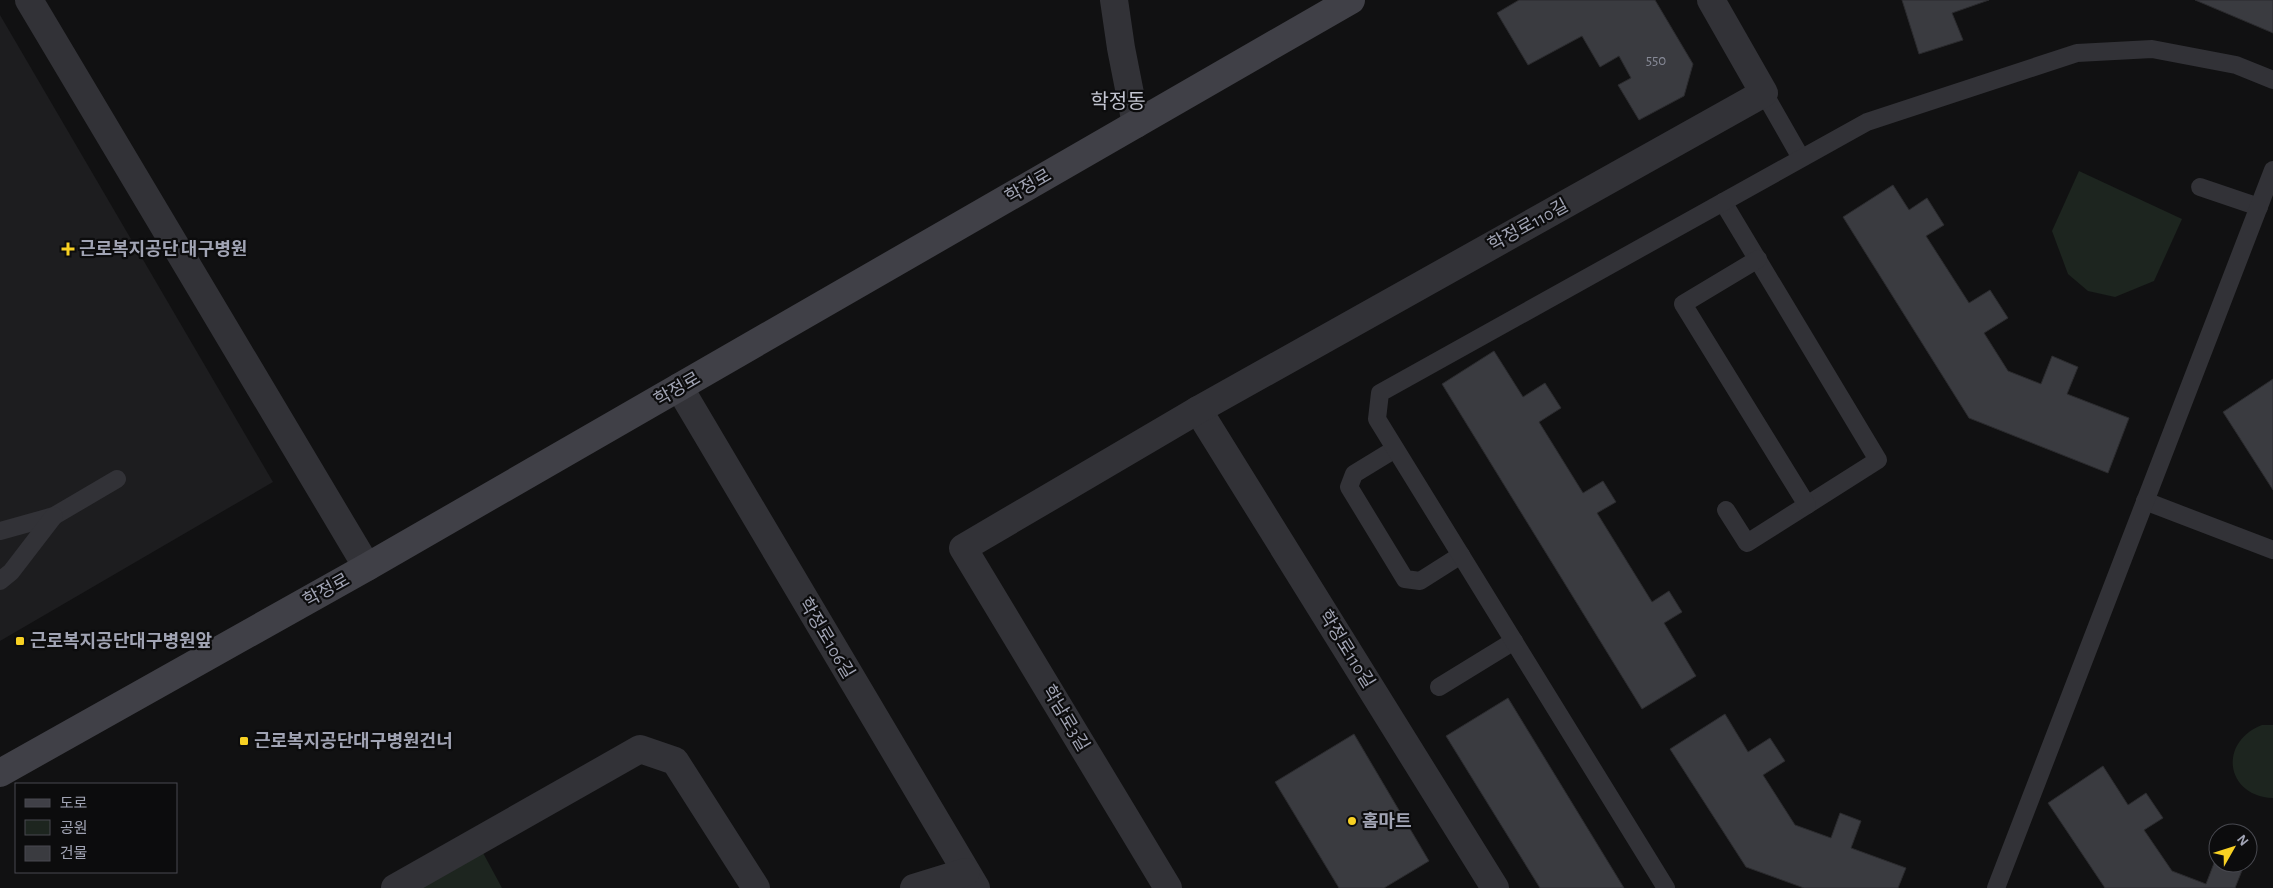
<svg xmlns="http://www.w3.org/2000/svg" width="2273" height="888" viewBox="0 0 2273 888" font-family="'Alegreya Sans','Noto Sans KR',sans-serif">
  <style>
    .built { fill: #1d1d1f }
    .green { fill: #1d251f }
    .building { fill: #3a3b40; stroke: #2b2b2e }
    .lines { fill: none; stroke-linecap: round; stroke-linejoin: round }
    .service { stroke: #323237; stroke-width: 18 }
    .minor { stroke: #323237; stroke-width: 28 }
    .secondary { stroke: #404047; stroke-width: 28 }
    .poi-dot { fill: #f8d123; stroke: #0c0c0d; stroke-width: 2 }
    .labels { text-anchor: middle; stroke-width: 4.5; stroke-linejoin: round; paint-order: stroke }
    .number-label { font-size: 15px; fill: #878a97 }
    .street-label { font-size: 18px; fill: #a1a4b4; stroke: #0c0c0d }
    .poi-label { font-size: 18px; font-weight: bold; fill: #a1a4b4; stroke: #0c0c0d; text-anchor: start }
    .quarter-label { font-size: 20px; fill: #c2c4d0; stroke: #0c0c0d }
  </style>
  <rect width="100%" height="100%" fill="#111112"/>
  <!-- built -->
  <path class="built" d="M0,15l273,467 -273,159z"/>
  <!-- green -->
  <g class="green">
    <path d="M2079,171l103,48 -28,62 -39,16 -27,-6 -20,-17 -16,-43z"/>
    <path d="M2262,725h11v73c-48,-2 -55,-56 -11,-73z"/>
    <path d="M482,851l20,37h-84z"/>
  </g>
  <!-- building -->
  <g class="building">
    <path d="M1519,0h136l38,64 -9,32 -45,24 -21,-35 13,-7 -12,-22 -19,11 -18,-31 -54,29 -31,-52z"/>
    <path d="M1902,0h87l-37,13 11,27 -44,14z"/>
    <path d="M2195,0h78v33z"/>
    <path d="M1893,185l16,25 18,-12 17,27 -18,11 43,67 21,-13 18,28 -24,15 24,38 33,13 11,-28 26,11 -11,27 62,24 -21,55 -139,-55 -126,-201z"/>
    <path d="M1494,351l29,46 22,-14 16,25 -22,14 44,71 20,-12 13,21 -19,11 55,89 17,-11 13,21 -18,11 32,53 -54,33 -200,-325z"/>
    <path d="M2273,379v111l-50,-78z"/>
    <path d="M1508,698l116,190h-84l-94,-152z"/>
    <path d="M1725,714l23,38 22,-14 15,23 -22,14 32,50 36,13 9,-25 21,8 -10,27 55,20 -8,20h-94l-58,-21 -76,-118z"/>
    <path d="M1354,734l75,127 -45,27h-45l-64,-106z"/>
    <path d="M2103,766l25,39 18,-12 17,25 -19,12 28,41 34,13 10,-26 2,5h12l13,5 -8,20h-130l-57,-85z"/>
  </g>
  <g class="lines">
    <!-- service -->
    <g class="service">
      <path d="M1764,93l37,65"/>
      <path d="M2200,187l59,20"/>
      <path d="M1723,202l155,258 -131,83 -21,-33"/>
      <path d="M1758,259l-75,45 124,201"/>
      <path d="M1395,449l-41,25 -5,13 56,92 15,2 41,-26"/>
      <path d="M2145,501l128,49"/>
      <path d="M0,531l54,-15 63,-37"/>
      <path d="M0,581l11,-9 43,-56"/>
      <path d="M1439,687l75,-46"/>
      <path d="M1666,888l-289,-469 3,-26 487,-271 210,-69 75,-4 84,16 37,15"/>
      <path d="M1996,888l277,-718"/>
    </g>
    <!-- minor -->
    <g class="minor">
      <path d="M29,0l338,567"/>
      <path d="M1114,0l7,48 15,76"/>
      <path d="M679,387l297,501"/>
      <path d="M1198,410l297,478"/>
      <path d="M395,888l245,-139 35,12 81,127"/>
      <path d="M914,888l52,-16"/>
      <path d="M1168,888l-205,-340 235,-138 566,-317 -53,-93"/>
    </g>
    <!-- secondary -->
    <path class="secondary" d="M0,773l367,-206 984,-567"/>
  </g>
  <!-- markers -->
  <g class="poi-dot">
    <path d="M65.5 241.5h5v5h5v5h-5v5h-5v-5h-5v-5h5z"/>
    <rect x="15" y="636" width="10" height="10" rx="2.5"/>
    <rect x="239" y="736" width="10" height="10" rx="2.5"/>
    <circle cx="1352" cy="821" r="5"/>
  </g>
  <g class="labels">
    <!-- number labels -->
    <g class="number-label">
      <text x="1656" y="65">550</text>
    </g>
    <!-- street labels -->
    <g class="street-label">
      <text transform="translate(1028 186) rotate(-30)" y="6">학정로</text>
      <text transform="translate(1528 225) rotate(-29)" y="6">학정로110길</text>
      <text transform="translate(677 389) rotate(-30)" y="6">학정로</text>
      <text transform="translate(326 590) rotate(-29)" y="6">학정로</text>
      <text transform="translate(827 638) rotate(59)" y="6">학정로106길</text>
      <text transform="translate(1347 649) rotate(58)" y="6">학정로110길</text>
      <text transform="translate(1066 718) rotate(59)" y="6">학남로3길</text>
    </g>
    <!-- poi labels -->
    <g class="poi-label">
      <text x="79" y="255">근로복지공단 대구병원</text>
      <text x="30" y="647">근로복지공단대구병원앞</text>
      <text x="254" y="747">근로복지공단대구병원건너</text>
      <text x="1362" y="827">홈마트</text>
    </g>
    <!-- quarter labels -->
    <g class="quarter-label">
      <text x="1118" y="108">학정동</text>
    </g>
  </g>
  <!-- legend -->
  <rect x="15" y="783" width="162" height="90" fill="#0c0c0d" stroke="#484950"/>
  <rect x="25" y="799" width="25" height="8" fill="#404047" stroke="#484950"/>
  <text x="60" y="808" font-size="15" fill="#a1a4b4">도로</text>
  <rect x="25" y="820" width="25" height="15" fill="#1d251f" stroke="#484950"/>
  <text x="60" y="833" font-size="15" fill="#a1a4b4">공원</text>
  <rect x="25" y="846" width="25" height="15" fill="#3a3b40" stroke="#484950"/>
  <text x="60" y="858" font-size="15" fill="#a1a4b4">건물</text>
  <!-- north arrow -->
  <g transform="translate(2233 848) rotate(51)"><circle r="24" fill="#0c0c0d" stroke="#484950"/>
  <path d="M0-4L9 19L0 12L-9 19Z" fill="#f8d123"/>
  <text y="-8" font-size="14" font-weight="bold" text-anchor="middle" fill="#a1a4b4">N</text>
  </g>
</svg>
